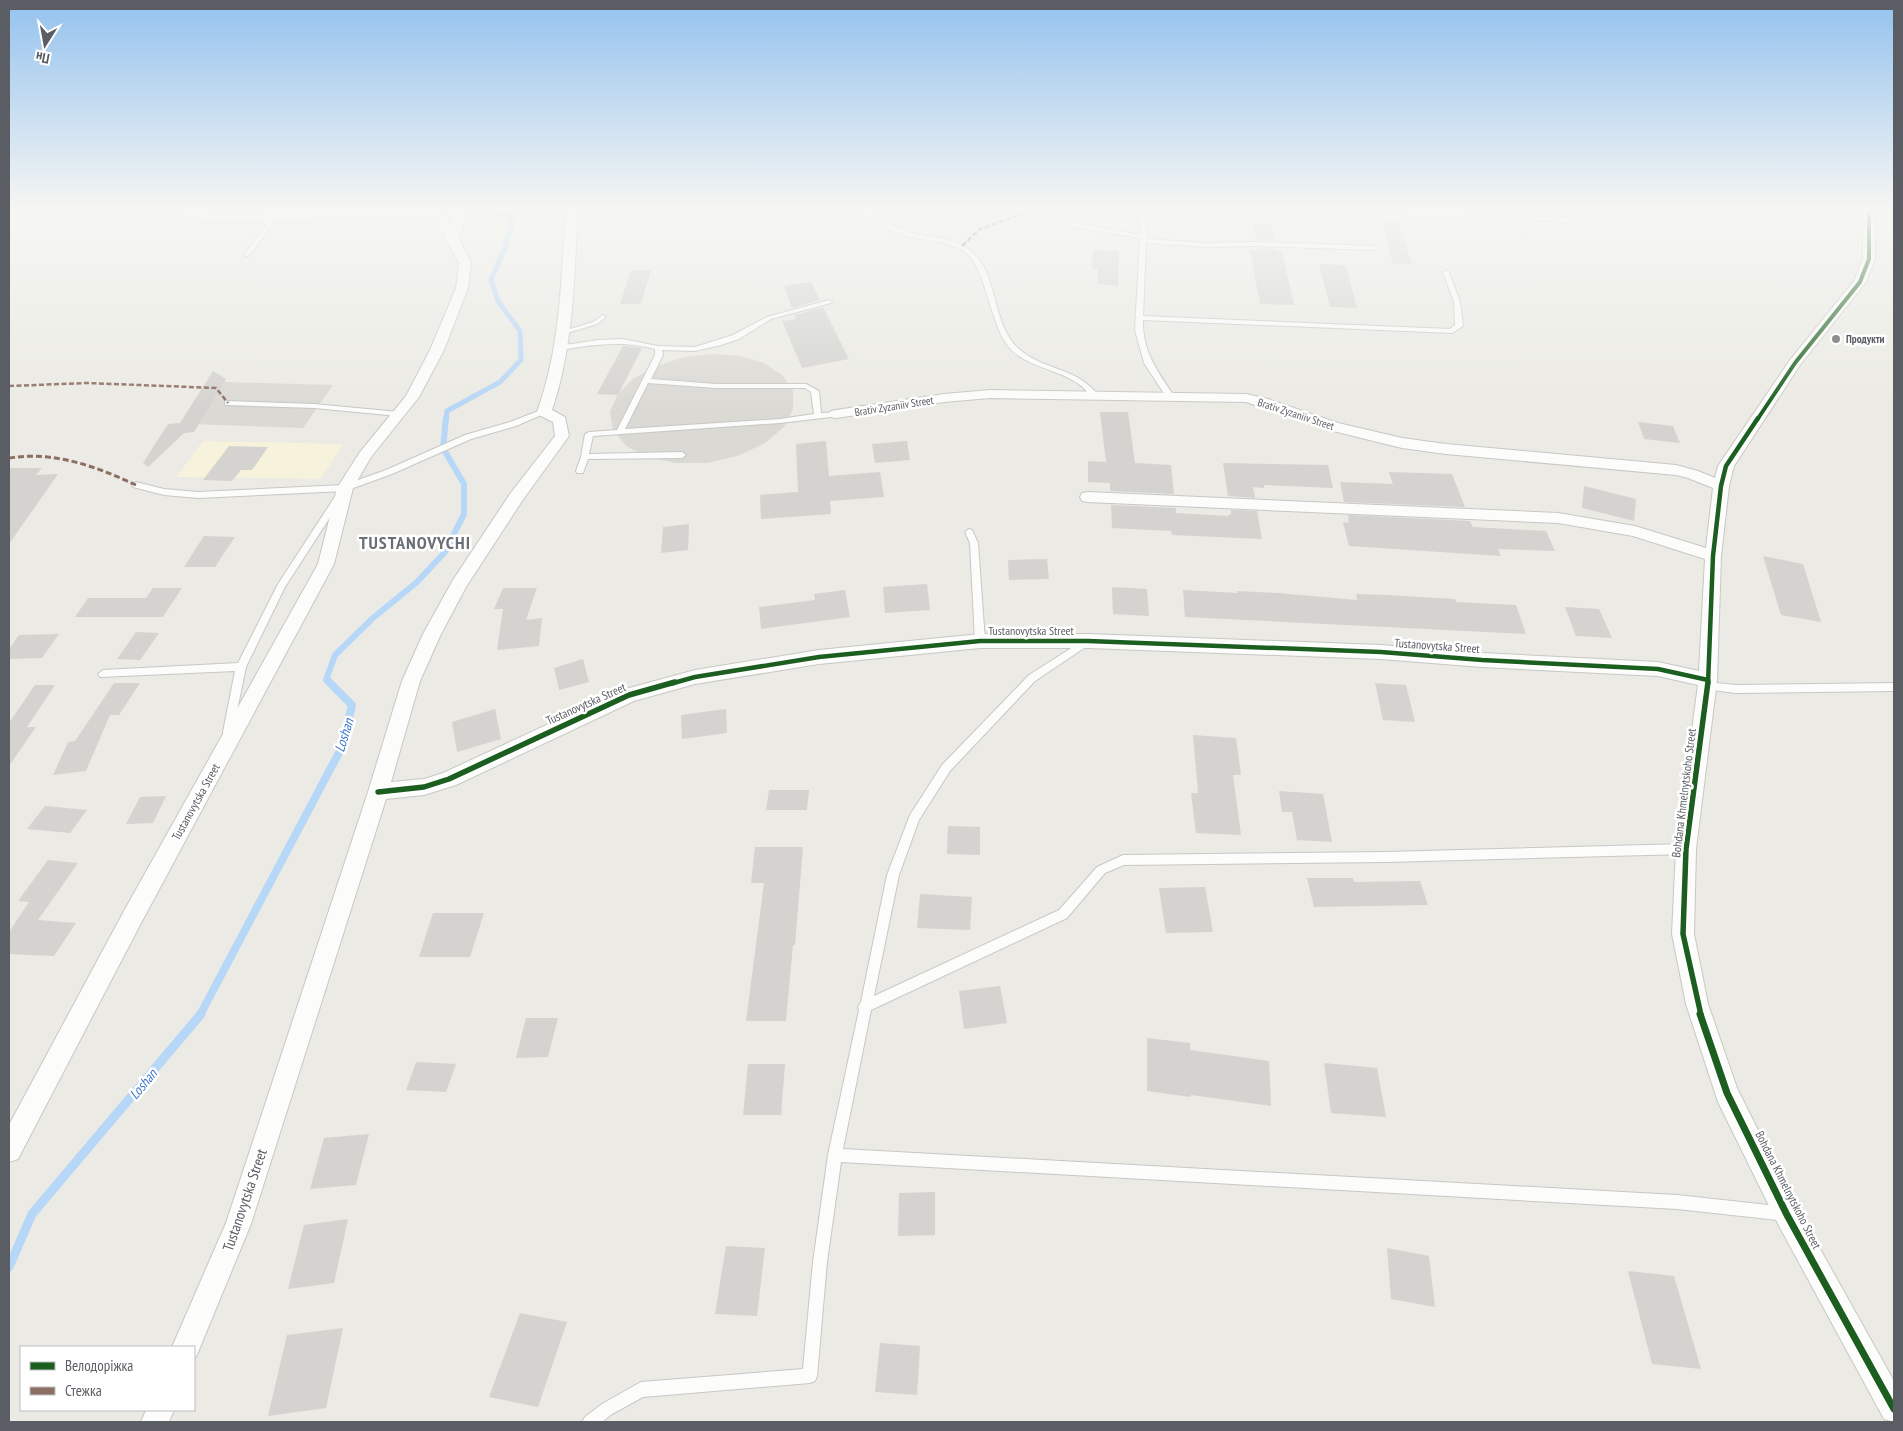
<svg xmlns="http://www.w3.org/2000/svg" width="1903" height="1431" viewBox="0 0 1903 1431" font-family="'PT Sans Narrow',sans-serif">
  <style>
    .commercial { fill: #f6f2dc }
    .industrial { fill: #dbd9d4 }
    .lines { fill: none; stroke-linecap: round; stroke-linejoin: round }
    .stream-far3 { stroke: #b6d7f7; stroke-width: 5 }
    .stream-far2 { stroke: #b6d7f7; stroke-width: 6 }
    .stream-far1 { stroke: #b6d7f7; stroke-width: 8 }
    .stream { stroke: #b6d7f7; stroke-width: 9 }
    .building { fill: #d4d3cf }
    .service-casing { stroke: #c7c8c6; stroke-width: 2 }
    .minor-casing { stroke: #c7c8c6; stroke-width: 2 }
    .service { fill: #fcfcfb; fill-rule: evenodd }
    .minor { fill: #fcfcfb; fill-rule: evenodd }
    .quiet-far1 { stroke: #8d6e63; stroke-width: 2.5; stroke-dasharray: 5 2.5; stroke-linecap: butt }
    .quiet { stroke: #8d6e63; stroke-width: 3; stroke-dasharray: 6 3; stroke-linecap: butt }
    .cycleway-far3-casing { stroke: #fff; stroke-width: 5.5 }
    .cycleway-far2-casing { stroke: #fff; stroke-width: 7 }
    .cycleway-far1-casing { stroke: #fff; stroke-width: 9 }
    .cycleway-casing { stroke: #fff; stroke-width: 10 }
    .cycleway-far3 { stroke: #1b5e20; stroke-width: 4 }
    .cycleway-far2 { stroke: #1b5e20; stroke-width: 4.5 }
    .cycleway-far1 { stroke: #1b5e20; stroke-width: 5.5 }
    .cycleway { stroke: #1b5e20; stroke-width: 7 }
    .poi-dot { fill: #8d8e90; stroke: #fff; stroke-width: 2 }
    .labels { text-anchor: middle; stroke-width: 5; stroke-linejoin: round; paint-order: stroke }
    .far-poi-label { font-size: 11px; font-weight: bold; fill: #5a5d63; stroke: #fff; text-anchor: start }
    .far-street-label { font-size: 11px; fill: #5a5d63; stroke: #fff }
    .street-label { font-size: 12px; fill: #5a5d63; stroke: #fff }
    .water-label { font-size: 14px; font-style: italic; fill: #3976cc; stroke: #fff }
    .near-street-label { font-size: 15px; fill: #5a5d63; stroke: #fff }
    .district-label { font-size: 18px; font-weight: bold; letter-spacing: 1px; fill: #6a6f75; stroke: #fff }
  </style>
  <rect width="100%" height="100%" fill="#ebeae4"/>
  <!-- commercial -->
  <path class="commercial" d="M203,441l140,3 -22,35 -145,-2z"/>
  <!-- industrial -->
  <g class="industrial">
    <path d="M712,354l28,2 24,7 18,12 11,16v18l-9,18 -19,16 -27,13 -31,7h-31l-29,-6 -21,-11 -13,-16 -3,-18 8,-18 16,-16 23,-12 27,-9z"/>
    <path d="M224,382l109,3 -30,43 -114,-4z"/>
  </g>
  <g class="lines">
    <!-- stream-far3 -->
    <path class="stream-far3" d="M446,420l1,-9 53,-29 21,-22 -1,-29 -22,-30 -7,-21 15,-35 7,-26 -23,-10"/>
    <!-- stream-far2 -->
    <path class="stream-far2" d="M330,684l-4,-4 9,-25 38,-37 44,-36 28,-30 19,-38v-30l-21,-36 3,-30"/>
    <!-- stream-far1 -->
    <path class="stream-far1" d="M200,1015l143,-270 9,-40 -23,-23"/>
    <!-- stream -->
    <path class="stream" d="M9,1267l23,-53 169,-200"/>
  </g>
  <!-- building -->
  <g class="building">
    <path d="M1381,221l18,1 13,43 -19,-1z"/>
    <path d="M1253,223l18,1 3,17 -18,-1z"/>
    <path d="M1257,248l19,1v2h6l12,54 -34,-1 -10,-54h8z"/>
    <path d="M1093,250l26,1 -1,35 -20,-2v-15h-6z"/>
    <path d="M1319,264l27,1 11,43 -27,-1z"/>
    <path d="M631,270h20l-10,34h-21z"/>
    <path d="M811,282l9,18 -28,8 -8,-22z"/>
    <path d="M823,307l26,52 -47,9 -20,-47 14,-2 -1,-4z"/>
    <path d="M623,346l19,2 -24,47 -21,-1z"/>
    <path d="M213,371l13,8 -32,53 -10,1 -36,34 -5,-4 25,-39 12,-1z"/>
    <path d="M1100,412h28l7,51 36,2 3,29 -64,-3v-8l-22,-1v-21l18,1z"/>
    <path d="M1638,422l35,4 7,17 -36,-4z"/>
    <path d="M826,441l3,35 51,-4 4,25 -54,4 1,13 -70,5 -1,-24 38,-3 -2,-48z"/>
    <path d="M907,441l3,19 -35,3 -3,-19z"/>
    <path d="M229,446l39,1 -16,23h-11l-9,11 -29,-1z"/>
    <path d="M1223,463l105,2 5,23 -69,-3v3l-11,-1 2,11 -27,-2z"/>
    <path d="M9,468h33l-6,7 22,-1 -49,70z"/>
    <path d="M1389,472l63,2 13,33 -121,-5 -4,-20 53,2z"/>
    <path d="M1584,486l52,13 -2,22 -52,-13z"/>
    <path d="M1111,505l65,3v5l51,3 4,-2v-4l26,1 5,28 -90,-4 -1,-4 -59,-3z"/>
    <path d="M1348,515l122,6 3,6 73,4 9,20 -57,-2 3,7 -152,-10 -6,-24 6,1z"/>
    <path d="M689,524l-1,26 -27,3 2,-26z"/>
    <path d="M204,536l31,1 -20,30h-31z"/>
    <path d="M1763,556l40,8 18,58 -40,-7z"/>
    <path d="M1047,559l2,20 -40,1 -1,-20z"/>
    <path d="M927,584l3,26 -45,3 -2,-26z"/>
    <path d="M1112,587l35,2 2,27 -36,-2z"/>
    <path d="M153,588h29l-19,29h-88l13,-19h58z"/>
    <path d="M503,588h34l-11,32 16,-2 -3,28 -42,4 6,-41h-9z"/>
    <path d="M845,590l5,27 -89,12 -2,-22 56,-7 -1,-6z"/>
    <path d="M1183,590l55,3 -1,-2 40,2 80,7 -1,-6 30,1 69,4 1,3 60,3 10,29 -341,-17z"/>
    <path d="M1565,607l34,2 13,29 -36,-2z"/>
    <path d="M136,632l23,1 -19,27 -23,-1z"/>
    <path d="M59,634l-17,24 -33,1v-10l10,-14z"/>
    <path d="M583,659l6,23 -30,8 -5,-22z"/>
    <path d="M114,683h26l-21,32h-9l-24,56 -33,4 15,-33 7,-1z"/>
    <path d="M1375,683l31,2 9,37 -32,-2z"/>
    <path d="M35,685h20l-28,42h9l-27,39v-43z"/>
    <path d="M495,709l6,30 -44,13 -5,-30z"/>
    <path d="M726,709l1,24 -45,6 -1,-24z"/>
    <path d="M1193,735l43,3 5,37h-8l8,60 -45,-2 -5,-40h7z"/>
    <path d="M769,790h40l-2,20h-41z"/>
    <path d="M1279,791l44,3 9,48 -35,-2 -5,-28h-10z"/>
    <path d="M166,796l-13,27 -27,1 14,-27z"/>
    <path d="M45,806l42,4 -17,23 -43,-4z"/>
    <path d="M948,826l32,1v28l-33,-1z"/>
    <path d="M755,847h48l-8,98h-2l-7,76h-40l18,-138h-13z"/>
    <path d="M48,860l30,3 -40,57 38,3 -22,33 -45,-2v-22l20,-30 -11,-1z"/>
    <path d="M1307,878h46l1,4 66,-1 8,24 -114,2z"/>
    <path d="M1205,887l8,45 -47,1 -7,-45z"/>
    <path d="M920,894l52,3 -2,33 -53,-2z"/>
    <path d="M433,913h51l-14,44h-51z"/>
    <path d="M1000,986l7,37 -43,6 -5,-38z"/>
    <path d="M526,1018h32l-10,39 -32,1z"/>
    <path d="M1147,1038l43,5v7l79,11 2,45 -80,-11v2l-44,-6z"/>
    <path d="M416,1062l40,2 -10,28 -40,-2z"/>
    <path d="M1324,1063l53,5 9,49 -55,-4z"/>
    <path d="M748,1064h37l-4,51h-38z"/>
    <path d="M369,1134l-13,51 -46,4 14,-51z"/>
    <path d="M935,1192v43l-37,1 1,-43z"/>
    <path d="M348,1219l-14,64 -46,6 16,-64z"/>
    <path d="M726,1246l39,2 -8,68 -42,-2z"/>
    <path d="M1387,1248l42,8 6,51 -44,-8z"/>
    <path d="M1628,1271l46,5 27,93 -49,-5z"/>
    <path d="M520,1313l47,9 -29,85 -49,-10z"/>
    <path d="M343,1328l-17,80 -58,8 19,-81z"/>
    <path d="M880,1343l40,3 -3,49 -42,-3z"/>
  </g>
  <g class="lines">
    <defs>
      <g id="service">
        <path d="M858,209c17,0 31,17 48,22 19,7 41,5 59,16 35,19 24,76 54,102 25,22 57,17 81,48l-1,2h-6c-5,-6 -9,-12 -16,-16 -21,-15 -53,-16 -70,-38 -17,-24 -22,-78 -41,-92 -16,-12 -36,-12 -55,-16 -18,-4 -39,-16 -53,-28z"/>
        <path d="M1025,209h8l27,12 80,14 1,-26h6l-1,30 62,4 47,-1 121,4 3,2 -3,2 -121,-4 -47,1 -62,-4 -3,73 307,13 5,-4 -1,-23 -11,-30 3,-2 3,2 11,30 3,24 -11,7 -309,-13c-1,31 15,52 31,76l-4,2h-3l-23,-35 -9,-33 5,-92 -84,-14z"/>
        <path d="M1307,209h45l218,9 3,2 -3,2 -260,-11z"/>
        <path d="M273,216l5,1 -29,39h-4l-1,-1z"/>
        <path d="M829,300l3,2 -1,1 -60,16 -32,20 -18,6 -26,6 -33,-1 1,5 -12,24 65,5h90l13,7 2,22 18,-1v4l-59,7 -187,13 -4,18 93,-2 4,3 -4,3 -94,1 -5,14h-6l-1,-2 5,-14 4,-23 4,-2 28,-2 38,-75v-6c-32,-9 -63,-4 -94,1l-4,-2 1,-2 40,-6 24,-1 36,7 37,1 38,-12 34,-18zM648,383l68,5h89l6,4 3,22 -34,5 -155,10z"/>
        <path d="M603,315l3,2 -9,7 -33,10 -4,-2 33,-10z"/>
        <path d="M225,401l89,3 85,8 4,2 -4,2 -85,-8 -86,-3h-3z"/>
        <path d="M541,410h3l4,2 -32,14 -45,13 -79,35 -47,17 -147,7 -34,-3 -31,-8 -1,-2 4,-3 28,7 34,3 146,-7 42,-15 79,-35 45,-13z"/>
        <path d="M339,494l4,3 -58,90 -39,80 -14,68h-8l-1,-3 12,-61 -135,6 -2,-3 5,-4 135,-7 40,-79 58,-89z"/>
        <path d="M969,529l3,1 6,13 7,98 -5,4 -5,-4 -5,-98 -5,-11z"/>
        <path d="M1087,638l3,2 2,2 -2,2 -55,37 -85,90 -31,49 -20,55 -25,121 185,-86 38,-43 26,-12 263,-3 300,-8 4,2 2,3 -2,3 -4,2 -300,8 -262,3 -19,8 -38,45 -196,92 -28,139 834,46 109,12 5,2 2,5 -2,5 -5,2 -109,-12 -836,-47 -14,100 -10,114 -2,5 -5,2 -167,14 -31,17 -10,8h-20l3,-5 17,-13 39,-22 162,-13 10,-107 15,-107 31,-145 -1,-3 3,-5 26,-127 23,-60 32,-50 87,-90z"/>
        <path d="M1707,682l29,3 158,-2v8l-158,2 -32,-4 -2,-3z"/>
      </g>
      <g id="minor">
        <path d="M180,209c14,0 26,5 40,6l208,-6 16,8 6,9 2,-6 -3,-11h12l3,11 -5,19 12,24 -3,25 -24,62 -25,47 -48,60 -18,31 -19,76 -194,361 -122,234 -9,3v-37l115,-214 194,-347 19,-76 23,-36 46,-56 24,-46 26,-62 3,-25 -23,-42 -12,-5 -204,7 -25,-4z"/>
        <path d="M566,209h12c-4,68 -4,136 -26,201l13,7 4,19 -47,65 -56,86 -25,47 -21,47 -29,101 33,-3 19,-6 179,-83 73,-20 124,-20 161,-16h108l293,11 101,8 176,9 41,9 6,-112 -72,-23 -75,-13 -470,-21 -6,-1 -2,-4 2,-4 6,-1 470,21 77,13 71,22 7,-60 -25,-10 -12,-3 -230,-21 -44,-6 -73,-18 -83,-28 -256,-4 -46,4 -108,16 -5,-1 -2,-3 2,-3 5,-1 108,-16 46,-4 256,4 22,5 70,24 64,15 44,6 230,21 22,6 17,7 3,-12 72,-106 64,-79 9,-22v-50h12v50l-9,23 -66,83 -66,101 -5,20 -8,70 -4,124 -21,169 -2,85 14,70 29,84 59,118 98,175v41l-10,-3 -106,-195 -60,-122 -32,-98 -14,-70 4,-85 22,-164 -40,-9 -176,-9 -101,-8 -293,-11h-108l-161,16 -124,20 -61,17 -178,84 -32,10 -38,4 -135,425 -55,133 -2,1v-11h-22l54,-124 142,-431 34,-111 21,-47 30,-54 57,-86 45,-58 -2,-14 -14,-7 -2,-3c24,-66 24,-134 29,-203z"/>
        <path d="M146,1410h28l-5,12h-28z"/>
      </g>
    </defs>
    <!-- service casing -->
    <use href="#service" class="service-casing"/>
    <!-- minor casing -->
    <use href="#minor" class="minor-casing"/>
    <!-- service -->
    <use href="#service" class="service"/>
    <!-- minor -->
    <use href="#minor" class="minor"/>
    <!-- quiet-far1 -->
    <g class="quiet-far1">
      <path d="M962,246l18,-17 51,-18"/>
      <path d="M9,386l78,-3 129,5 12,15"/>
    </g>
    <!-- quiet -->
    <path class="quiet" d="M9,458c45,-7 86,8 127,27"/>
    <defs>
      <path id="cycleway-far3" d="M1757,420l38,-57 65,-81 9,-23v-50"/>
      <g id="cycleway-far2">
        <path d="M670,684l25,-7 124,-20 161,-16h108l293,11 101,8 176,9 50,11"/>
        <path d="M1708,684l5,-128 8,-70 5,-20 32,-48"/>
      </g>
      <g id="cycleway-far1">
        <path d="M378,792l46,-5 25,-8 180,-84 46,-13"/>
        <path d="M1701,1015l-18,-81 3,-85 22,-167"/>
      </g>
      <path id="cycleway" d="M1700,1014l27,79 60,122 107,194"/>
    </defs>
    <!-- cycleway-far3 casing -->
    <use href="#cycleway-far3" class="cycleway-far3-casing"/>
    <!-- cycleway-far2 casing -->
    <use href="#cycleway-far2" class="cycleway-far2-casing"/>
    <!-- cycleway-far1 casing -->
    <use href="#cycleway-far1" class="cycleway-far1-casing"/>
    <!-- cycleway casing -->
    <use href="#cycleway" class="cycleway-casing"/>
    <!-- cycleway-far3 -->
    <use href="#cycleway-far3" class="cycleway-far3"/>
    <!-- cycleway-far2 -->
    <use href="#cycleway-far2" class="cycleway-far2"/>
    <!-- cycleway-far1 -->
    <use href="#cycleway-far1" class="cycleway-far1"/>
    <!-- cycleway -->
    <use href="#cycleway" class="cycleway"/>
  </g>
  <!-- sky -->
  <linearGradient id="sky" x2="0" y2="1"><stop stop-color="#94c2ee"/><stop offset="0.51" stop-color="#f6f6f3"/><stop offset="1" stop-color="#f6f6f3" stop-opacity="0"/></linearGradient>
  <rect width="1903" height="409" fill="url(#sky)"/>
  <!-- markers -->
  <circle class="poi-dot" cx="1836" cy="339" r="5"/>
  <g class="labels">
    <!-- far-poi labels -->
    <g class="far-poi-label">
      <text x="1846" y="343">Продукти</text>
    </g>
    <!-- far-street labels -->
    <g class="far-street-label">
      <text transform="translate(894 406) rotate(-9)" y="4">Brativ Zyzaniiv Street</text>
      <text transform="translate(1296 414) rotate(18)" y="4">Brativ Zyzaniiv Street</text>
    </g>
    <!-- street labels -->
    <g class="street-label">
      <text x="1031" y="635">Tustanovytska Street</text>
      <text transform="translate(1437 646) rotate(4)" y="4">Tustanovytska Street</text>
      <text transform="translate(586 704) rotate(-24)" y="4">Tustanovytska Street</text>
      <text transform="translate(1684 793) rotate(-83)" y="4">Bohdana Khmelnytskoho Street</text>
      <text transform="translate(196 802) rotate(-61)" y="4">Tustanovytska Street</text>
      <text transform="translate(1788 1190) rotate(63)" y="4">Bohdana Khmelnytskoho Street</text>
    </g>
    <!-- water labels -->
    <g class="water-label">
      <text transform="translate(344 735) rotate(-73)" y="5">Loshan</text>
      <text transform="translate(143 1084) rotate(-50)" y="5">Loshan</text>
    </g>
    <!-- near-street labels -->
    <g class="near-street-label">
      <text transform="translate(245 1200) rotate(-71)" y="5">Tustanovytska Street</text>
    </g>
    <!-- district labels -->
    <g class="district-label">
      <text x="415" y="549">TUSTANOVYCHI</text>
    </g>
  </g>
  <!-- border -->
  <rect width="1903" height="1431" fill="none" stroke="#5a5d63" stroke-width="20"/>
  <!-- legend -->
  <rect x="20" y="1346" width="175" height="65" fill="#ffffff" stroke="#bdbec1"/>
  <rect x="30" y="1362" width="25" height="8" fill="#1b5e20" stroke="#bdbec1"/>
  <text x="65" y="1371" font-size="15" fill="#5a5d63">Велодоріжка</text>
  <rect x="30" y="1387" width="25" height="8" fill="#8d6e63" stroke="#bdbec1"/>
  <text x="65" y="1396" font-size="15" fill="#5a5d63">Стежка</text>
  <!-- north arrow -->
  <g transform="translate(45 45) rotate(191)" stroke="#ffffff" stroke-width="4" paint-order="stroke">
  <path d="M0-4L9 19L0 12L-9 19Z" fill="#5a5d63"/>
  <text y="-8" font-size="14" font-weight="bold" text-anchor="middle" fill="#5a5d63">Пн</text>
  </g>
</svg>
